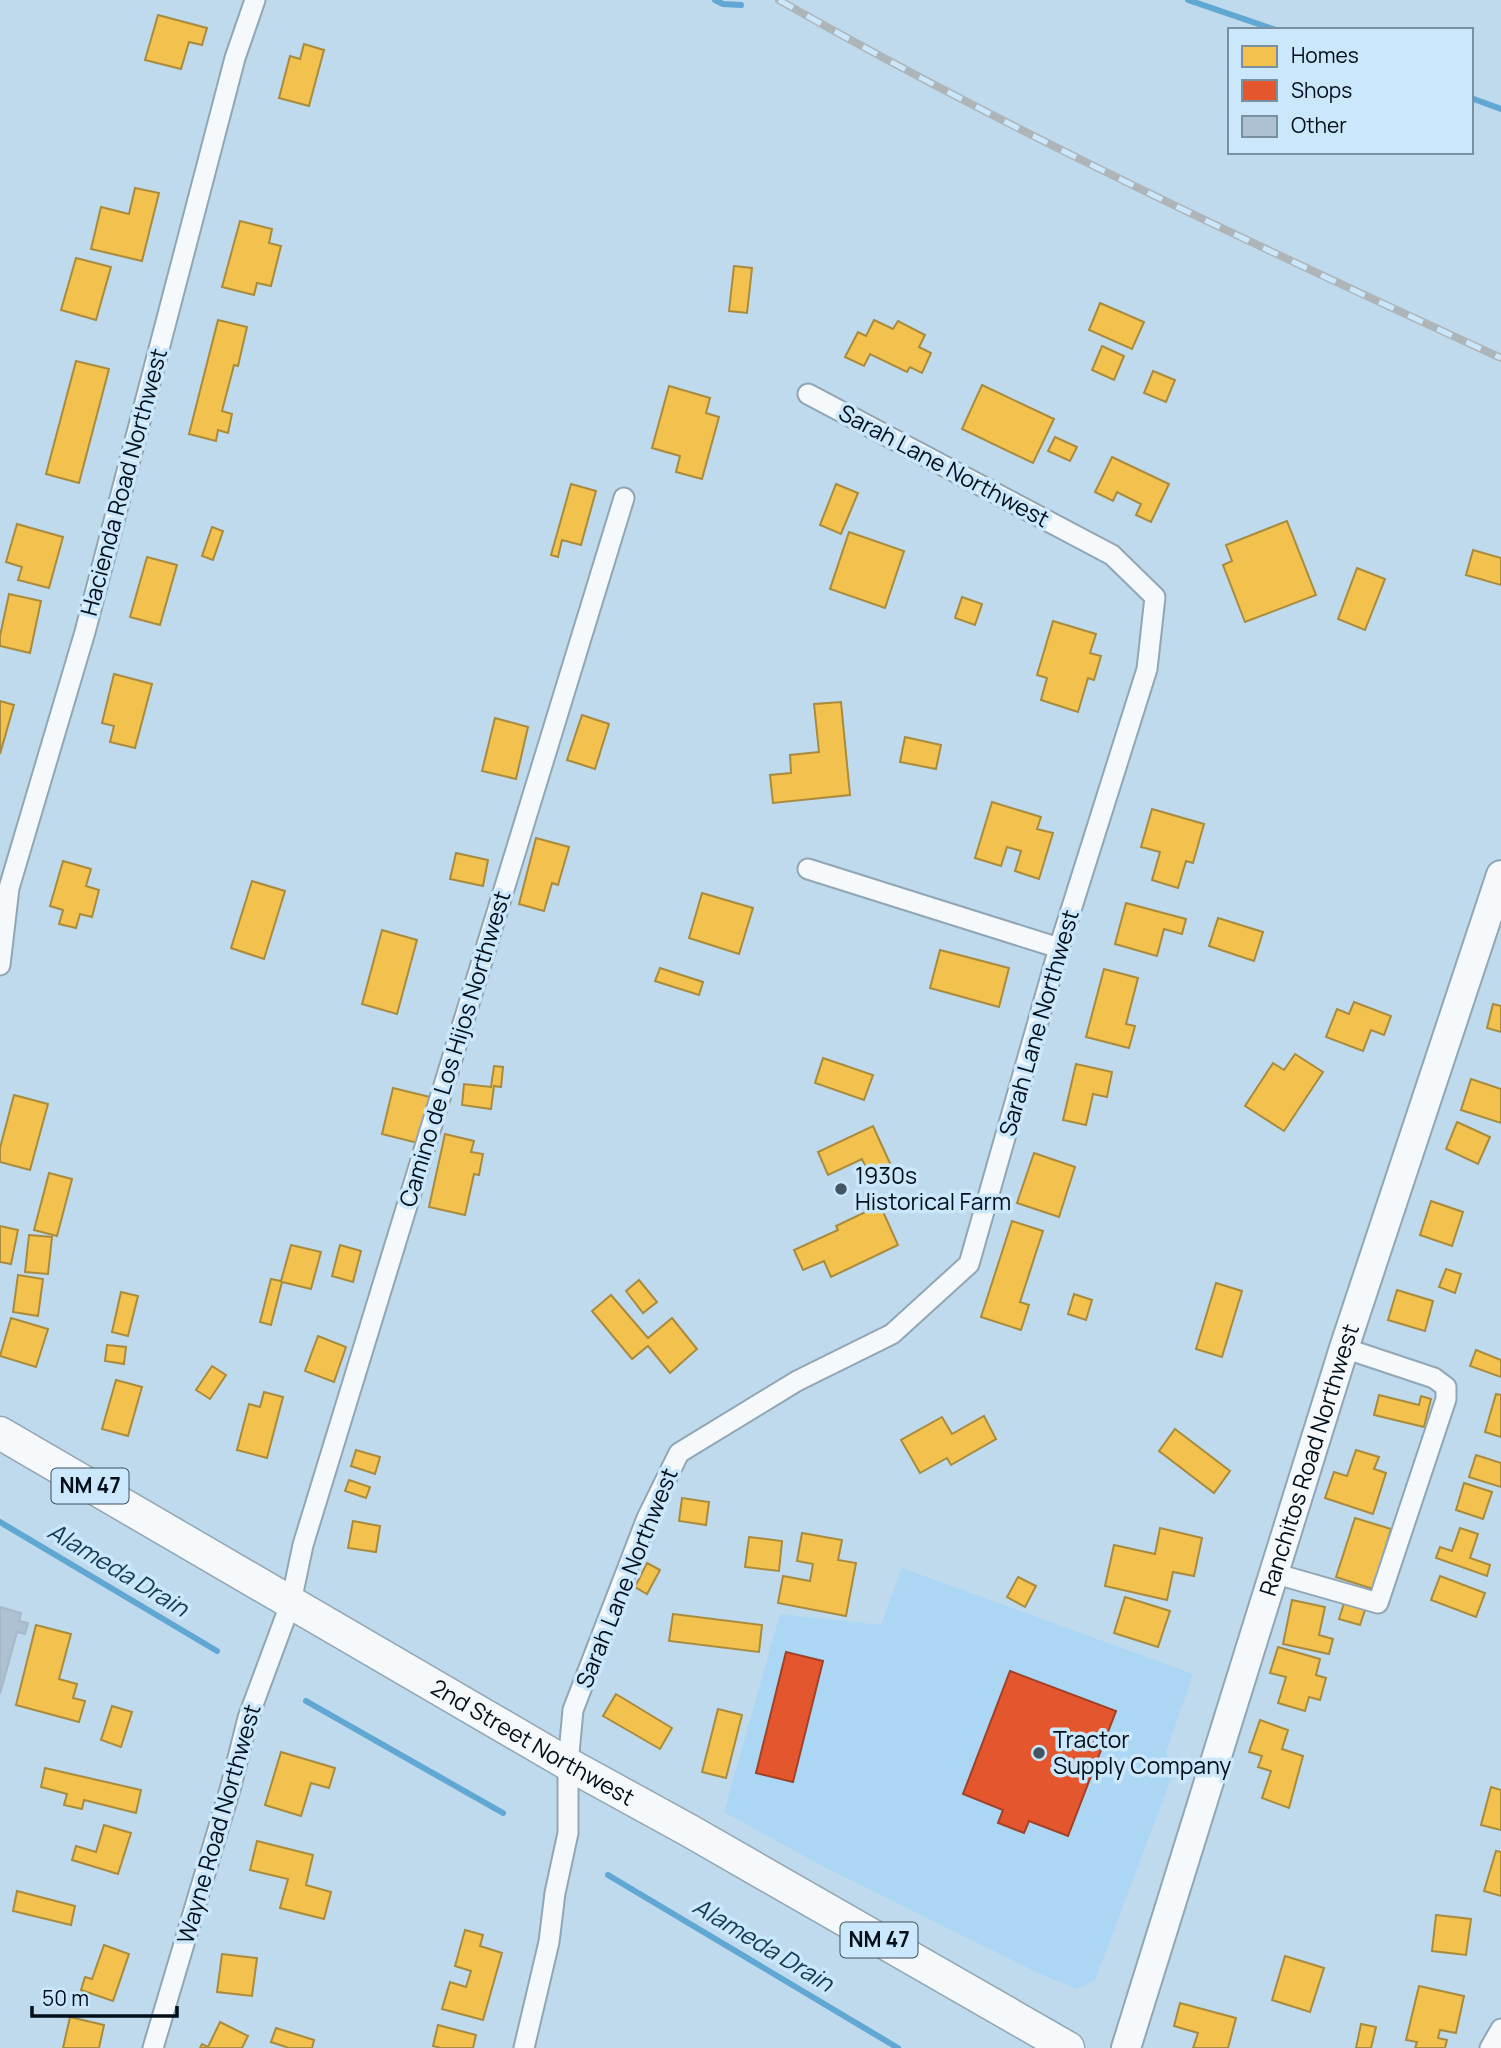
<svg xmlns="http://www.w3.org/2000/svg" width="1501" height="2048" viewBox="0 0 1501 2048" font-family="Manrope,sans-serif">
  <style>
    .built { fill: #abd6f4 }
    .homes { fill: #f2c14e; stroke: #a98b3e; stroke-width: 2 }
    .shops { fill: #e4572e; stroke: #a04128; stroke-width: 2 }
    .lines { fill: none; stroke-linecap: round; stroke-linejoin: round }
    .stream { stroke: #60a8d3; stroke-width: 6 }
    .building { fill: #adc1d3; stroke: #a7b8c9; stroke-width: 2 }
    .street-casing { stroke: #91a6b4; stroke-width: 23 }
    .secondary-casing { stroke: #91a6b4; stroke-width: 32 }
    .primary-casing { stroke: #91a6b4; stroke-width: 35 }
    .street { stroke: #f5f9fc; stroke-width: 19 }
    .secondary { stroke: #f5f9fc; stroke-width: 28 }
    .primary { stroke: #f5f9fc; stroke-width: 32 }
    .rail-casing { stroke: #aeb5b9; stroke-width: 8 }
    .rail { stroke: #cae7fc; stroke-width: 5; stroke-dasharray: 16; stroke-linecap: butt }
    .poi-dot { fill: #435563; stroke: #cae7fc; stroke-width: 2.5 }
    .labels { text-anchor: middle; stroke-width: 7; stroke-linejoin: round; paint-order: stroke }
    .shield { fill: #cae7fc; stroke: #3d4f5d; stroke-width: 2 }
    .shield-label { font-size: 21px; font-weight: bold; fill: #000e19 }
    .street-label { font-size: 23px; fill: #000e19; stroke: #cae7fc }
    .poi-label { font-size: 23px; fill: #000e19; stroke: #cae7fc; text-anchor: start }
    .water-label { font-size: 24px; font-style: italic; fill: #153b52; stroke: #cae7fc }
  </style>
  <rect width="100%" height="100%" fill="#bfdaec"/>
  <!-- built -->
  <path class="built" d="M902,1568l291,106 -27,78 6,24 -77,204 -18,9 -41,-17 -212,-105 -100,-55 56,-198 101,11z"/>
  <!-- homes -->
  <g class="homes">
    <path d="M158,15l49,13 -5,17 -13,-3 -8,27 -36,-9z"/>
    <path d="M304,44l20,6 -15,56 -30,-8 11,-42 10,3z"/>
    <path d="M135,188l24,5 -17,68 -51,-12 10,-42 28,7z"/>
    <path d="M240,221l32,8 -3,14 12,3 -10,40 -14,-3 -3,12 -32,-8z"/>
    <path d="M76,258l35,9 -15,53 -35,-10z"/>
    <path d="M734,266l18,2 -5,45 -18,-2z"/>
    <path d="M1100,303l44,19 -12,27 -43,-19z"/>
    <path d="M218,320l29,7 -9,39 -4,-1 -12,46 10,3 -4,19 -10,-3 -2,11 -27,-7z"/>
    <path d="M874,320l19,9 5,-8 27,14 -6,12 12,6 -9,20 -12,-6 -3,5 -37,-18 -6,12 -19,-9 13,-25 8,4z"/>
    <path d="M1102,346l22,10 -10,24 -22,-10z"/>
    <path d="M76,361l33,8 -30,114 -33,-9z"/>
    <path d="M1153,371l22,9 -9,22 -22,-9z"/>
    <path d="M982,385l72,34 -21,44 -71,-34z"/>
    <path d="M669,386l41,12 -4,15 13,4 -17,62 -26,-7 4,-16 -28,-8z"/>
    <path d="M1055,437l22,10 -7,14 -22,-10z"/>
    <path d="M1112,457l57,27 -18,38 -15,-7 5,-11 -24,-12 -4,9 -18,-9z"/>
    <path d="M571,484l25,7 -15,54 -19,-5 -4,17 -7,-2z"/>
    <path d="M836,484l22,9 -17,41 -21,-9z"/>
    <path d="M1287,521l29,74 -71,27 -22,-57 9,-4 -6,-16z"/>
    <path d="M17,524l46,13 -14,51 -31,-8 4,-13 -16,-5z"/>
    <path d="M212,527l11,4 -10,29 -11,-4z"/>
    <path d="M849,532l55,19 -19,57 -55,-19z"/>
    <path d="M1473,550l28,8v27l-35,-10z"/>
    <path d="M147,557l30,8 -17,60 -30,-8z"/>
    <path d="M1357,568l28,11 -20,51 -27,-11z"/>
    <path d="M9,594l32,7 -11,52 -30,-7v-10z"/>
    <path d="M962,597l20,7 -7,21 -20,-7z"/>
    <path d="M1053,621l43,13 -6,19 11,3 -7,24 -6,-2 -10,34 -37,-12 6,-22 -10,-3z"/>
    <path d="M114,674l38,10 -17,64 -25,-6 4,-16 -12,-3z"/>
    <path d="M0,701l14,4 -14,49z"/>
    <path d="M841,702l9,93 -77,8 -3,-28 21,-2 -1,-18 29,-3 -5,-48z"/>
    <path d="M582,715l27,9 -14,45 -28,-9z"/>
    <path d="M495,718l33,9 -12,52 -34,-8z"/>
    <path d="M905,737l36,8 -5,24 -36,-7z"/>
    <path d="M992,802l49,15 -4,12 16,4 -14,46 -24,-8 6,-20 -14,-4 -6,19 -26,-8z"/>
    <path d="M1152,809l52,15 -11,39 -7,-2 -8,27 -26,-8 8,-28 -19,-5z"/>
    <path d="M536,838l33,9 -11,38 -6,-2 -8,28 -25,-7z"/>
    <path d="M456,853l32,7 -5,26 -33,-7z"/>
    <path d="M63,861l28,8 -5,17 13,4 -7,27 -12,-3 -4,14 -17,-4 4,-14 -13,-4z"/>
    <path d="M252,881l33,10 -21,68 -33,-11z"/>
    <path d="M702,893l51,15 -14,46 -50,-16z"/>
    <path d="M1126,903l60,16 -4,15 -18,-5 -7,27 -42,-12z"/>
    <path d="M1218,918l45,14 -9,29 -45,-15z"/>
    <path d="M382,930l35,10 -20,74 -35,-10z"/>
    <path d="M940,950l69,18 -10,39 -69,-19z"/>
    <path d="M660,968l43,14 -4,13 -44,-14z"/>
    <path d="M1104,969l34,9 -12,46 9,2 -6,22 -43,-11z"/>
    <path d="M1354,1002l37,14 -7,19 -13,-5 -8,21 -37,-14 11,-28 12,5z"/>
    <path d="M1493,1004l8,2v26l-14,-4z"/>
    <path d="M1295,1054l28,18 -39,59 -39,-25 28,-43 11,7z"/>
    <path d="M823,1058l50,17 -9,25 -49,-17z"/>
    <path d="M1076,1064l36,8 -5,25 -14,-3 -7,31 -23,-5z"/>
    <path d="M494,1066l9,1 -2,20 -7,-1 -3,23 -29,-4 2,-21 27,3z"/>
    <path d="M1471,1079l30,10v34l-40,-13z"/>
    <path d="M393,1088l37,9 -12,46 -36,-9z"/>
    <path d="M14,1095l34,9 -18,66 -30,-8v-14z"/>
    <path d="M1457,1122l33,15 -12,27 -32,-15z"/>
    <path d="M873,1126l20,44 -21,10 -10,-21 -34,16 -10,-23z"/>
    <path d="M445,1134l29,7 -3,11 12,2 -4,21 -5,-1 -9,41 -36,-8z"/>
    <path d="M1034,1153l41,14 -16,50 -42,-14z"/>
    <path d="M49,1173l23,6 -15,57 -23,-6z"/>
    <path d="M1431,1201l32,11 -11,34 -32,-11z"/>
    <path d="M880,1205l18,40 -67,32 -7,-16 -21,9 -9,-20 44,-20 -2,-4z"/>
    <path d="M1012,1221l31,10 -23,71 9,3 -8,25 -40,-13z"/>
    <path d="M0,1226l18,4 -7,34 -11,-2z"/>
    <path d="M29,1235l23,2 -4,37 -23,-2z"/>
    <path d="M291,1245l30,7 -10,37 -29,-7 -11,43 -11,-3 11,-43 10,2z"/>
    <path d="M340,1245l21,6 -8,31 -21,-6z"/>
    <path d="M1446,1269l15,5 -6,19 -16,-6z"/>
    <path d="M18,1275l25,4 -5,37 -25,-4z"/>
    <path d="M639,1280l18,22 -14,11 -17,-22z"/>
    <path d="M1216,1283l26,8 -20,66 -26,-8z"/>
    <path d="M1397,1290l36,11 -8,30 -37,-11z"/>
    <path d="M121,1292l17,4 -10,40 -16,-4z"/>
    <path d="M1074,1294l18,6 -6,20 -18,-6z"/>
    <path d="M611,1295l37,43 24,-20 25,31 -27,24 -22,-27 -16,13 -40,-48z"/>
    <path d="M11,1318l37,11 -12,38 -36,-11z"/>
    <path d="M318,1336l28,11 -12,35 -29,-11z"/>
    <path d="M107,1345l19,2 -2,17 -19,-3z"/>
    <path d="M1476,1350l25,10v17l-31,-11z"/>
    <path d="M212,1366l14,9 -16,24 -14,-9z"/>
    <path d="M116,1380l26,7 -14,49 -26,-7z"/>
    <path d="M264,1392l19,5 -16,61 -30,-8 12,-46 11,3z"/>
    <path d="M1496,1394l5,1v42l-16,-5z"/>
    <path d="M1379,1395l40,10 2,-9 10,3 -7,28 -50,-12z"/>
    <path d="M984,1416l12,23 -45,26 -4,-7 -27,15 -19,-33 41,-23 10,17z"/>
    <path d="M1175,1429l55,42 -16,22 -55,-42z"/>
    <path d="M356,1450l24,7 -5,17 -24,-8z"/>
    <path d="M1356,1450l23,7 -5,12 12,4 -13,41 -48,-16 9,-26 13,4z"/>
    <path d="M1476,1455l25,8v24l-32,-10z"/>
    <path d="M349,1480l21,7 -4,11 -21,-7z"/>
    <path d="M1464,1483l28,9 -9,27 -27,-9z"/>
    <path d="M682,1498l27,4 -3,23 -27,-4z"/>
    <path d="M1355,1518l36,11 -18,60 -37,-12z"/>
    <path d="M353,1521l27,5 -4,26 -28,-4z"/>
    <path d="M1160,1528l42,10 -8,38 -21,-4 -6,28 -62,-14 9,-41 41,9z"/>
    <path d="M1460,1528l18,6 -8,24 20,7 -3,11 -51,-18 4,-11 12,4z"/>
    <path d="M802,1533l40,7 -4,20 18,3 -10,53 -68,-13 5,-27 27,5 3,-17 -16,-3z"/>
    <path d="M749,1537l33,4 -3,30 -34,-4z"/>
    <path d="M647,1563l13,7 -13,24 -12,-7z"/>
    <path d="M1440,1576l45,17 -9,24 -45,-17z"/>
    <path d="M1018,1577l18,9 -11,21 -18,-10z"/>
    <path d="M1125,1597l45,14 -12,36 -44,-14z"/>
    <path d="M1292,1600l33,7 -6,28 14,4 -4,15 -46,-10z"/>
    <path d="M1345,1600l21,7 -6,18 -21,-6z"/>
    <path d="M673,1614l89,11 -3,27 -90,-11z"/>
    <path d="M36,1625l35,9 -12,45 18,5 -4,14 12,3 -6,21 -63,-17z"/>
    <path d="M1278,1647l42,12 -4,16 10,3 -6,22 -11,-3 -4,14 -27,-8 8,-26 -16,-4z"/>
    <path d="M616,1694l56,34 -12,21 -57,-33z"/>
    <path d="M112,1706l20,6 -11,35 -20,-7z"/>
    <path d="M718,1709l24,6 -16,63 -24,-6z"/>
    <path d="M1260,1720l28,10 -6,19 21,7 -14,52 -27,-10 9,-27 -13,-4 4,-11 -13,-4z"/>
    <path d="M281,1752l54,16 -6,20 -18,-5 -10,33 -36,-11z"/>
    <path d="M45,1768l96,22 -5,23 -52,-13 -2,9 -18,-4 3,-11 -26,-7z"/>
    <path d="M1491,1787l10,3v40l-20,-5z"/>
    <path d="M104,1825l27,8 -13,41 -46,-14 4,-14 20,6z"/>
    <path d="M257,1841l56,14 -7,30 25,7 -7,27 -44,-11 8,-29 -38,-9z"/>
    <path d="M1496,1851l5,1v44l-17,-5z"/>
    <path d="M17,1891l58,15 -4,19 -58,-14z"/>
    <path d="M1436,1915l35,4 -5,36 -34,-4z"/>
    <path d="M465,1930l18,5 -3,11 22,7 -19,67 -41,-11 8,-27 16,5 5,-16 -16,-5z"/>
    <path d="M104,1945l25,9 -16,47 -32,-11 4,-13 7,2z"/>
    <path d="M222,1954l35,4 -5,38 -35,-4z"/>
    <path d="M1285,1956l39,12 -14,44 -38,-12z"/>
    <path d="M1419,1986l45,10 -8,37 -16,-3 -2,8 9,2 -2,8h-30l2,-6 -11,-2z"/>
    <path d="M1180,2003l56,15 -8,30h-35l5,-15 -24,-7z"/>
    <path d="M70,2017l34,8 -5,23h-36z"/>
    <path d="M220,2022l28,14 -6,12h-42l2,-4 6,3z"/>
    <path d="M1361,2024l15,3 -5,21h-15z"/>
    <path d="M438,2025l38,10 -3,13h-32l-8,-2z"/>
    <path d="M276,2028l38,12 -2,8h-23l-18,-6z"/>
  </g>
  <!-- shops -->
  <g class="shops">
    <path d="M786,1652l37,9 -30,121 -37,-9z"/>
    <path d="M1010,1671l106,40 -48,125 -39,-15 -5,12 -26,-10 5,-13 -40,-16z"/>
  </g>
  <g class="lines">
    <!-- stream -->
    <g class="stream">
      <path d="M715,0l8,4 18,1"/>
      <path d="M1188,0l88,30"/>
      <path d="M1471,98l30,11"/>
      <path d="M0,1522l217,129"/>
      <path d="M306,1701l197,112"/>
      <path d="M608,1875l290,173"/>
    </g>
  </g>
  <!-- building -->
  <path class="building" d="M0,1607l21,6 -2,8 9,2 -3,11 -8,-2 -17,62z"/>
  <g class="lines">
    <defs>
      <g id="street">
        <path d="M808,869l251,79"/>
        <path d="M0,965l9,-77 76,-256 150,-574 20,-58"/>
        <path d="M1273,1573l105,30 68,-204v-12l-12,-9 -90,-30"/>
        <path d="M153,2048l78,-262 17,-68 43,-116 12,-57 321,-1047"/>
        <path d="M524,2048l25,-106 6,-49 13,-60v-69l5,-54 74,-192 32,-65 118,-72 95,-47 77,-70 90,-316 88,-279 8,-72 -43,-42 -304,-161"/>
        <path d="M1490,2048l11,-19"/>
      </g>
      <g id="secondary">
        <path id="s1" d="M1126,2048l218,-700 157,-473"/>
      </g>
      <g id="primary">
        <path id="s2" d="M0,1433l568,331 122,67 378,217"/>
      </g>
    </defs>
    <!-- street casing -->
    <use href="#street" class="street-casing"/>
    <!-- secondary casing -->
    <use href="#secondary" class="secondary-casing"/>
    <!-- primary casing -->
    <use href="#primary" class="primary-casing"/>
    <!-- street -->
    <use href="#street" class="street"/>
    <!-- secondary -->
    <use href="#secondary" class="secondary"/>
    <!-- primary -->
    <use href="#primary" class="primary"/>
    <defs>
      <path id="rail" d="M779,0c234,133 478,246 722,358"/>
    </defs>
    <!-- rail casing -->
    <use href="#rail" class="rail-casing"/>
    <!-- rail -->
    <use href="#rail" class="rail"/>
  </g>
  <!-- markers -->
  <g class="poi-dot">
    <circle cx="841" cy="1189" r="7"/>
    <circle cx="1039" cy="1753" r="7"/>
  </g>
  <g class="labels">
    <!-- shield labels -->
    <g class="shield">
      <rect x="51.5" y="1468.5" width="77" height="35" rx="5"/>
      <rect x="840.5" y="1922.5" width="77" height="35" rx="5"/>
    </g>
    <g class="shield-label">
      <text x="90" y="1493">NM 47</text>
      <text x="879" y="1947">NM 47</text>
    </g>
    <!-- street labels -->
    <g class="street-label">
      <text transform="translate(944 466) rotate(28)" y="8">Sarah Lane Northwest</text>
      <text transform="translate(124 482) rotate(-75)" y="8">Hacienda Road Northwest</text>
      <text transform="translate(1039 1023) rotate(-74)" y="8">Sarah Lane Northwest</text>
      <text transform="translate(455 1049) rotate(-73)" y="8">Camino de Los Hijos Northwest</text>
      <text dy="8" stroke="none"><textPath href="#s1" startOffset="616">Ranchitos Road Northwest</textPath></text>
      <text transform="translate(627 1578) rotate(-68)" y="8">Sarah Lane Northwest</text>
      <text dy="8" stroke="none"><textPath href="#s2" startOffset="616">2nd Street Northwest</textPath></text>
      <text transform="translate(219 1824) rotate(-74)" y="8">Wayne Road Northwest</text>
    </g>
    <!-- poi labels -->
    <g class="poi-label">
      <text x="855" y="1184">1930s<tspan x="855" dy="26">Historical Farm</tspan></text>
      <text x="1053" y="1748">Tractor<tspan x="1053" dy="26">Supply Company</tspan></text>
    </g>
    <!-- water labels -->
    <g class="water-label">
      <text transform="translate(118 1570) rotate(31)" y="8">Alameda Drain</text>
      <text transform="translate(763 1945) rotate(31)" y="8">Alameda Drain</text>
    </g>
  </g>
  <!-- legend -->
  <rect x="1228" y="28" width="245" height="126" fill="#cae7fc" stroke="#7990a1" stroke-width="2"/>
  <rect x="1242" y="46" width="35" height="21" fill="#f2c14e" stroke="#7990a1" stroke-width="2"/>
  <text x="1291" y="63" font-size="21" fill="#000e19">Homes</text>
  <rect x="1242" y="80" width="35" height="21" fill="#e4572e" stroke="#7990a1" stroke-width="2"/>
  <text x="1291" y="98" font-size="21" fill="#000e19">Shops</text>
  <rect x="1242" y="116" width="35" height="21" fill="#adc1d3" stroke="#7990a1" stroke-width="2"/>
  <text x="1291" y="133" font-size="21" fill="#000e19">Other</text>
  <!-- scale -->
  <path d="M32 2006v10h145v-10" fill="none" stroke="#000e19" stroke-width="3.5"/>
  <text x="42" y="2006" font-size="21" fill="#000e19" stroke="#cae7fc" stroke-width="5" paint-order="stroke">50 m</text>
</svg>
